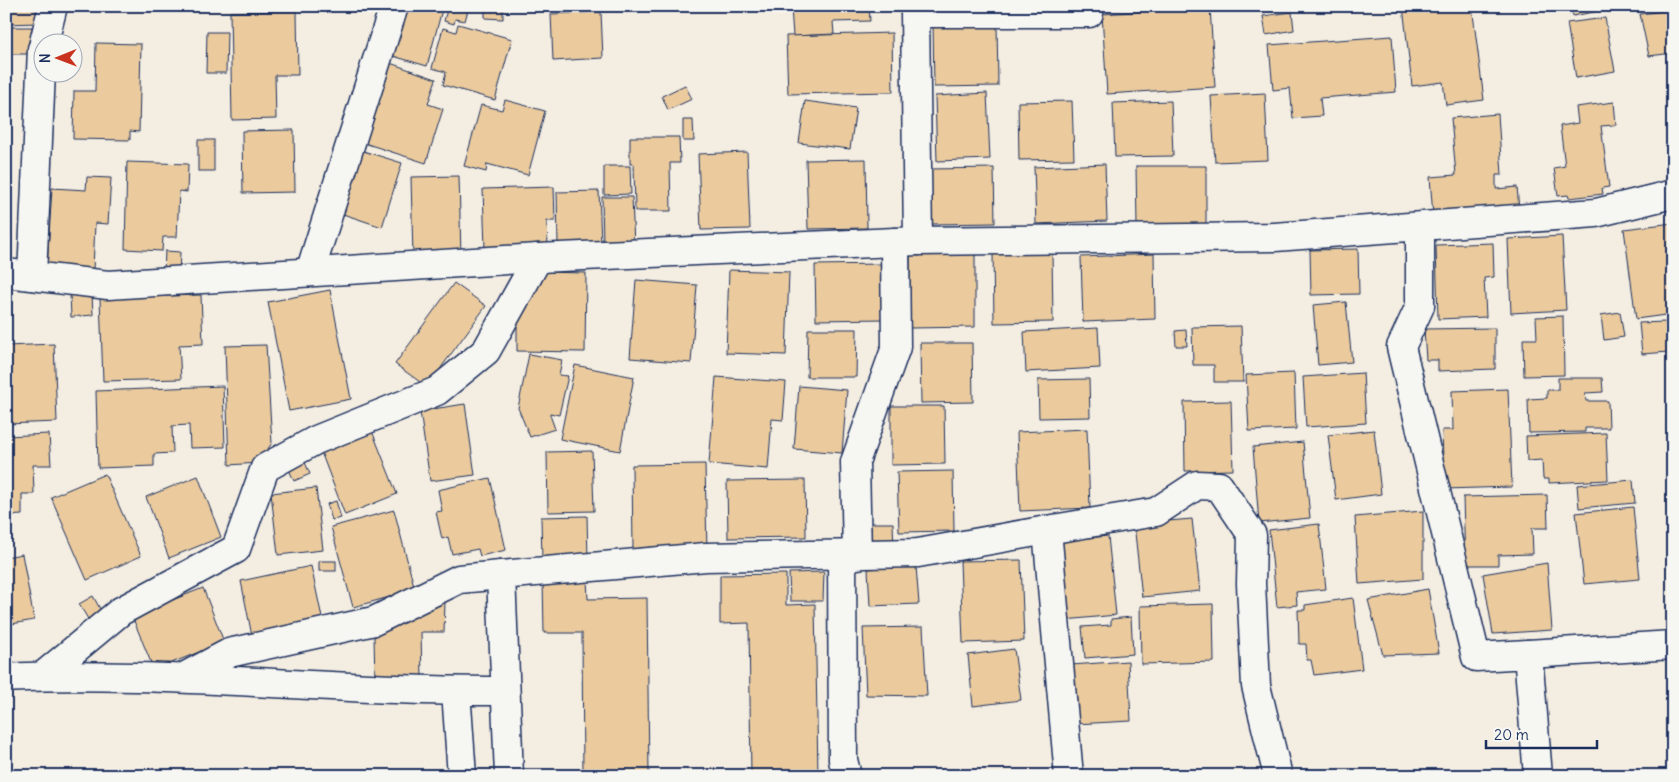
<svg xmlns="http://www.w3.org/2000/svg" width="1679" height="782" viewBox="0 0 1679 782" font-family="Delius,sans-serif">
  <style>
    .building { fill: #ebcb9d; stroke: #1b2f5e }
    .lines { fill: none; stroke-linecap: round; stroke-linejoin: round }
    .minor-casing { stroke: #1b2f5e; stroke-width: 31 }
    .minor { stroke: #f6f6f2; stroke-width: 28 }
  </style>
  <rect width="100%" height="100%" fill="#f4ede1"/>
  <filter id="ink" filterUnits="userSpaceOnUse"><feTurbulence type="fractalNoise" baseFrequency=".02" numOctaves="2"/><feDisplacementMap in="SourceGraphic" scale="10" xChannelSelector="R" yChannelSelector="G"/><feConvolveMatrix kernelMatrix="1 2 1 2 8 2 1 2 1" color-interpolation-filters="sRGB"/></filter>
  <g filter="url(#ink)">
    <!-- building -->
    <g class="building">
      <path d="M6,6h32v17l-32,1z"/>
      <path d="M407,6h36l-16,60 -34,-10z"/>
      <path d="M448,6h21l-4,15 -10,-2 -1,5 -10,-3z"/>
      <path d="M485,6h18v13l-18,-1z"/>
      <path d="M869,6l1,15 -37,1 1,12 -41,2 -2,-29z"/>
      <path d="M1403,6h69l12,94 -38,5 -3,-23 -31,4z"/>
      <path d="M1571,6h54l-52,10z"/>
      <path d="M1210,7l5,80 -108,7 -5,-80z"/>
      <path d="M1673,10v43l-24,3 -9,-42z"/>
      <path d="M297,11l1,64h-23l1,44 -44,1 -2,-108z"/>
      <path d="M601,12l2,46 -50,3 -2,-47z"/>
      <path d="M1292,12l2,18 -28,5 -3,-19z"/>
      <path d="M1605,18l10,53 -39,7 -9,-55z"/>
      <path d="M997,22l1,64 -64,1 -1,-63z"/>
      <path d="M458,24l54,15 -17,61 -52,-15 3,-13 -14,-4 11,-40 13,4z"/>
      <rect x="6" y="27" width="26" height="27"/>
      <path d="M207,32h20l-1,41h-20z"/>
      <path d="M892,33l1,59 -105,2 -2,-58z"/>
      <path d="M1392,36l4,56 -76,6 2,18 -29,2 -3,-30 -17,2 -4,-45z"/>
      <path d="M96,43l45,1 -2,88 -9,-1v9l-57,-1 1,-48h21z"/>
      <path d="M387,62l49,17 -8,25 15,5 -17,54 -65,-21z"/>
      <path d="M685,85l7,14 -24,11 -6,-14z"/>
      <path d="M987,93l3,66 -53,2 -2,-65z"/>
      <path d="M1265,93l3,67 -53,2 -4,-66z"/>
      <path d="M1673,94v38l-6,-37z"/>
      <path d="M505,100l40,11 -17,64 -41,-11 -1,8 -22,-6 17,-61 21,5z"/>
      <path d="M805,101l51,7 -6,41 -51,-6z"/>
      <path d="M1072,101l2,58 -55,1 -1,-58z"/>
      <path d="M1171,101l2,55 -58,1 -2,-54z"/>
      <path d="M1614,102l2,23 -15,1 8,61 -7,1 1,6 -34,4 -1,-3 -10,1 -4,-28 11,-2 -5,-40 18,-3 -2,-16z"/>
      <path d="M1498,114l4,61h-6v14l21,-2 2,22 -86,7 -3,-39 26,-2 -5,-57z"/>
      <path d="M683,120h10l1,21h-11z"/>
      <path d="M294,130l1,62 -52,1 -1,-62z"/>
      <path d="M630,137h49l1,26h-10l1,48h-36l-1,-47h-4z"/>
      <rect x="198" y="140" width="16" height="31"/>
      <path d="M360,150l42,13 -20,64 -42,-14z"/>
      <path d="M747,152l3,77 -49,1 -3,-76z"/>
      <path d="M866,159l1,69 -59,1 -2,-69z"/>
      <path d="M127,162l61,2 -1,28 -8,-1 -2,46h-14l-1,14 -37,-2z"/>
      <path d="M1105,164l2,57 -71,3 -2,-57z"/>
      <path d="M604,166h26l1,28 -27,1z"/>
      <path d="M1136,166h70v60h-69z"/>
      <path d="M994,168l1,55 -64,1 -1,-55z"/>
      <path d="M459,176l2,81 -48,1 -2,-81z"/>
      <path d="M87,177l24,1 -3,46 -13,-1 -2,47 -46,-2 5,-80 34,2z"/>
      <path d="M554,187l1,34h-8l1,26 -63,2 -2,-60z"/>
      <path d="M599,191l2,53h-43l-1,-52z"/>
      <path d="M602,197h30l2,49h-31z"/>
      <path d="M1673,223v91l-37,5 -12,-90z"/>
      <path d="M1562,236l4,74 -55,3 -3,-74z"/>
      <path d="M1493,243l1,34 -10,1 2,39 -48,2 -2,-74z"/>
      <path d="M1358,249l1,45 -48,1 -1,-45z"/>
      <path d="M165,251l15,1 -1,23 -15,-1z"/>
      <path d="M1052,251l1,71 -59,1 -1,-70z"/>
      <path d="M910,252h65v75l-65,1z"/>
      <path d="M1154,254l1,65 -72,3 -2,-65z"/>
      <path d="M883,264l1,55 -68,1 -1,-55z"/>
      <path d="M729,270l60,2 -3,83 -60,-2z"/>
      <path d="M538,272l48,1 -1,79 -68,-1v-31z"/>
      <path d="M636,280l61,5 -6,78 -61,-5z"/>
      <path d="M454,283l32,23 -59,81 -32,-23z"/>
      <path d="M330,290l21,109 -62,12 -21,-109z"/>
      <path d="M70,294h22l1,21 -22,2z"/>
      <path d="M201,295l2,49 -24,1 2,34 -78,2 -3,-83z"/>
      <path d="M1346,302l6,60 -34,3 -5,-60z"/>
      <path d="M1620,312l4,25 -20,3 -3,-25z"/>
      <path d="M1563,316l1,59 -40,1 -1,-37h14l-1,-22z"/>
      <path d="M1666,322l3,30 -27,2 -3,-31z"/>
      <path d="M1241,326l2,56h-29v-17h-21l-1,-38z"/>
      <path d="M1098,328l2,40 -74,4 -2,-40z"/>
      <path d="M1495,328v41l-57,2v-11h-12l-2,-31z"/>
      <path d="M808,329h49l-1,48h-49z"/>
      <path d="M1186,330l1,16h-11l-1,-15z"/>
      <path d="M920,343h52l1,59 -52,1z"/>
      <path d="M54,344l3,78 -51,2v-78z"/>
      <path d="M266,345l6,98 -14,20 -29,2 -4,-119z"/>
      <path d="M529,354l33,6 -3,15 9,1 -9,39 -9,-2v2l5,14 -25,8 -12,-29z"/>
      <path d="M575,365l59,12 -14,74 -60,-12z"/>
      <path d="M1294,373l2,56 -47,2 -3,-56z"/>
      <path d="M1363,373l3,50 -60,4 -3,-50z"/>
      <path d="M716,377l70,5 -3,38 -11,-1 -4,50 -59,-5z"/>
      <path d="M1558,378h44l1,14 -18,1 1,8h22l1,27h-24v4l-56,1 -1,-34 19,-1v-8h11z"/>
      <path d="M1089,379l1,38 -51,1 -1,-38z"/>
      <path d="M223,386l2,61 -35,1 -1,-23 -17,1 1,27 -19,1v12l-56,2 -2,-77z"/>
      <path d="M799,386l48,4 -5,63 -48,-4z"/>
      <path d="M1508,389l4,98 -68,2 -2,-59h11l-1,-39z"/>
      <path d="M1231,401l2,69 -48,1 -1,-69z"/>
      <path d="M465,404l10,71 -45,6 -10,-70z"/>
      <path d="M891,406h53l1,58 -54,1z"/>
      <path d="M1087,429l3,79 -70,3 -3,-79z"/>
      <path d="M1374,430l7,64 -45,6 -8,-65z"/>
      <path d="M372,431l25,63 -52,21 -24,-63z"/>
      <path d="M1606,433l2,47 -59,3v-4h-6l-1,-19 -15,1 -1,-25z"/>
      <path d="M49,434l2,31h-18l1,29h-12v21l-16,1v-80z"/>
      <path d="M1303,442l7,76 -51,5 -6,-76z"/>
      <path d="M592,451l2,60 -46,1 -1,-60z"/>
      <path d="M304,460l6,14 -16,7 -6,-14z"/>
      <path d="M705,464l2,86 -74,1 -1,-86z"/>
      <path d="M953,471l1,60 -55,1 -2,-60z"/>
      <path d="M105,474l36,82 -54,24 -36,-83z"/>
      <path d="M198,476l23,61 -52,21 -23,-61z"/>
      <path d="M490,478l16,72 -26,6 -2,-7 -26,5 -4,-17 -6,2 -6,-27 6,-1 -4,-21z"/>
      <path d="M805,480l1,57 -78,1 -1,-57z"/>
      <path d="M1633,480l2,23 -56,5 -2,-23z"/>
      <path d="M316,488l7,62 -45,5 -7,-62z"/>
      <path d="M1547,495l1,33h-16l1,26 -35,1v10h-33l-2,-68z"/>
      <path d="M336,501l5,17 -9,2 -5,-16z"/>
      <path d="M1633,507l7,72 -56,5 -8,-71z"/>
      <path d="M394,510l21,80 -62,17 -22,-80z"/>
      <path d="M1423,511v68l-64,5 -4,-67z"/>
      <path d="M587,516l1,44 -46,1 -1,-44z"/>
      <path d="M1192,519l8,72 -58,6 -8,-73z"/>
      <path d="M871,523h22l1,28h-22z"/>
      <path d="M1319,524l7,65 -30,3 1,13 -20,2 -8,-77z"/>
      <path d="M1108,536l8,79 -51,5 -7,-79z"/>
      <path d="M22,554l12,66 -28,5v-68z"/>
      <path d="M1021,560l3,81 -61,2 -3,-82z"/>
      <rect x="319" y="561" width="17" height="10"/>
      <path d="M1547,563l5,67 -59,4 -10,-60z"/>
      <path d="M311,566l13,61 -71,14 -12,-60z"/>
      <path d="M916,566l3,38 -49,2 -2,-37z"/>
      <path d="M824,572l-1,29h-33l-1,-28z"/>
      <path d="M786,574v31l29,-1 3,172h-67l-2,-153 -29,1v-49z"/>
      <path d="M543,579h44l1,20 59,-1 2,178h-66l-1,-143h-38z"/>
      <path d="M203,588l21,54 -70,28 -22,-54z"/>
      <path d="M1428,589l11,64 -56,2 -15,-55z"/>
      <path d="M93,596l11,20 -13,8 -12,-20z"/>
      <path d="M1353,598l9,71 -48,6 -3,-15h-4l-1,-16h-7l-1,-34h7v-5z"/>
      <path d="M445,602l-1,30h-23l1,48 -47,1 -1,-44 42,-22v-12z"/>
      <path d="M1213,604l1,58 -73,2 -1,-58z"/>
      <path d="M1131,617l2,37 -48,4 -3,-31 29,-2v-6z"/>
      <path d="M923,627l4,69 -61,-1 -3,-67z"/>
      <path d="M1014,649l7,51 -48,6 -5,-51z"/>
      <path d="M1128,661l3,60 -56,3 -4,-59z"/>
    </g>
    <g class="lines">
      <defs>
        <g id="minor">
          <path d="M44,42l9,-36"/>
          <path d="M1420,227v79l-19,41 75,310 52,-3 10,122"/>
          <path d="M918,241l-3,-228h174v-7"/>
          <path d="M310,272l84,-266"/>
          <path d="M6,273l102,12 430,-27 380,-17 357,-4 321,-24 77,-19"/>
          <path d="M32,276l10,-227"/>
          <path d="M1047,530l22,246"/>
          <path d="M842,555l1,205 4,16"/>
          <path d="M857,555l-2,-93 41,-115 -1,-105"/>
          <path d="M1528,654l145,-9"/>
          <path d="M44,675l77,-64 115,-62 29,-81 51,-28 121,-49 49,-40 52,-93"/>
          <path d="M6,678c43,-3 86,-2 130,-1 123,3 246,15 369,14"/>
          <path d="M182,678l47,-25 145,-32 85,-42 42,-4"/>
          <path d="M456,691l6,85"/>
          <path d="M509,776l-8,-201 205,-18 212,-4 129,-23 109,-18 41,-27 22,1 33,49 -1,49 5,102 22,90"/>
        </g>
      </defs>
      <!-- minor casing -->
      <use href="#minor" class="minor-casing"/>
      <!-- minor -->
      <use href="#minor" class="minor"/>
    </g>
  </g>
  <!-- margin -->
  <rect width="1679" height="782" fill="none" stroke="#f6f6f2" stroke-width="25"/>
  <rect x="12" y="12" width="1654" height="757" fill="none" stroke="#1b2f5e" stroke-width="2" filter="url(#ink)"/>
  <!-- north arrow -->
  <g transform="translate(58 58) rotate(269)"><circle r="24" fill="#f6f6f2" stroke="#9ea6b7"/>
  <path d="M0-4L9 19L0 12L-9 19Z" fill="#c8321e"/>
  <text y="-8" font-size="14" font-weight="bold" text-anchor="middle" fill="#1b2f5e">N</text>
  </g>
  <!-- scale -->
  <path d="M1486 740v8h111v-8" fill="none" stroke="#1b2f5e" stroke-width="2.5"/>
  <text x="1494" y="740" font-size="15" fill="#1b2f5e" stroke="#f6f6f2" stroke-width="4" paint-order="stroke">20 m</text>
</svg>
